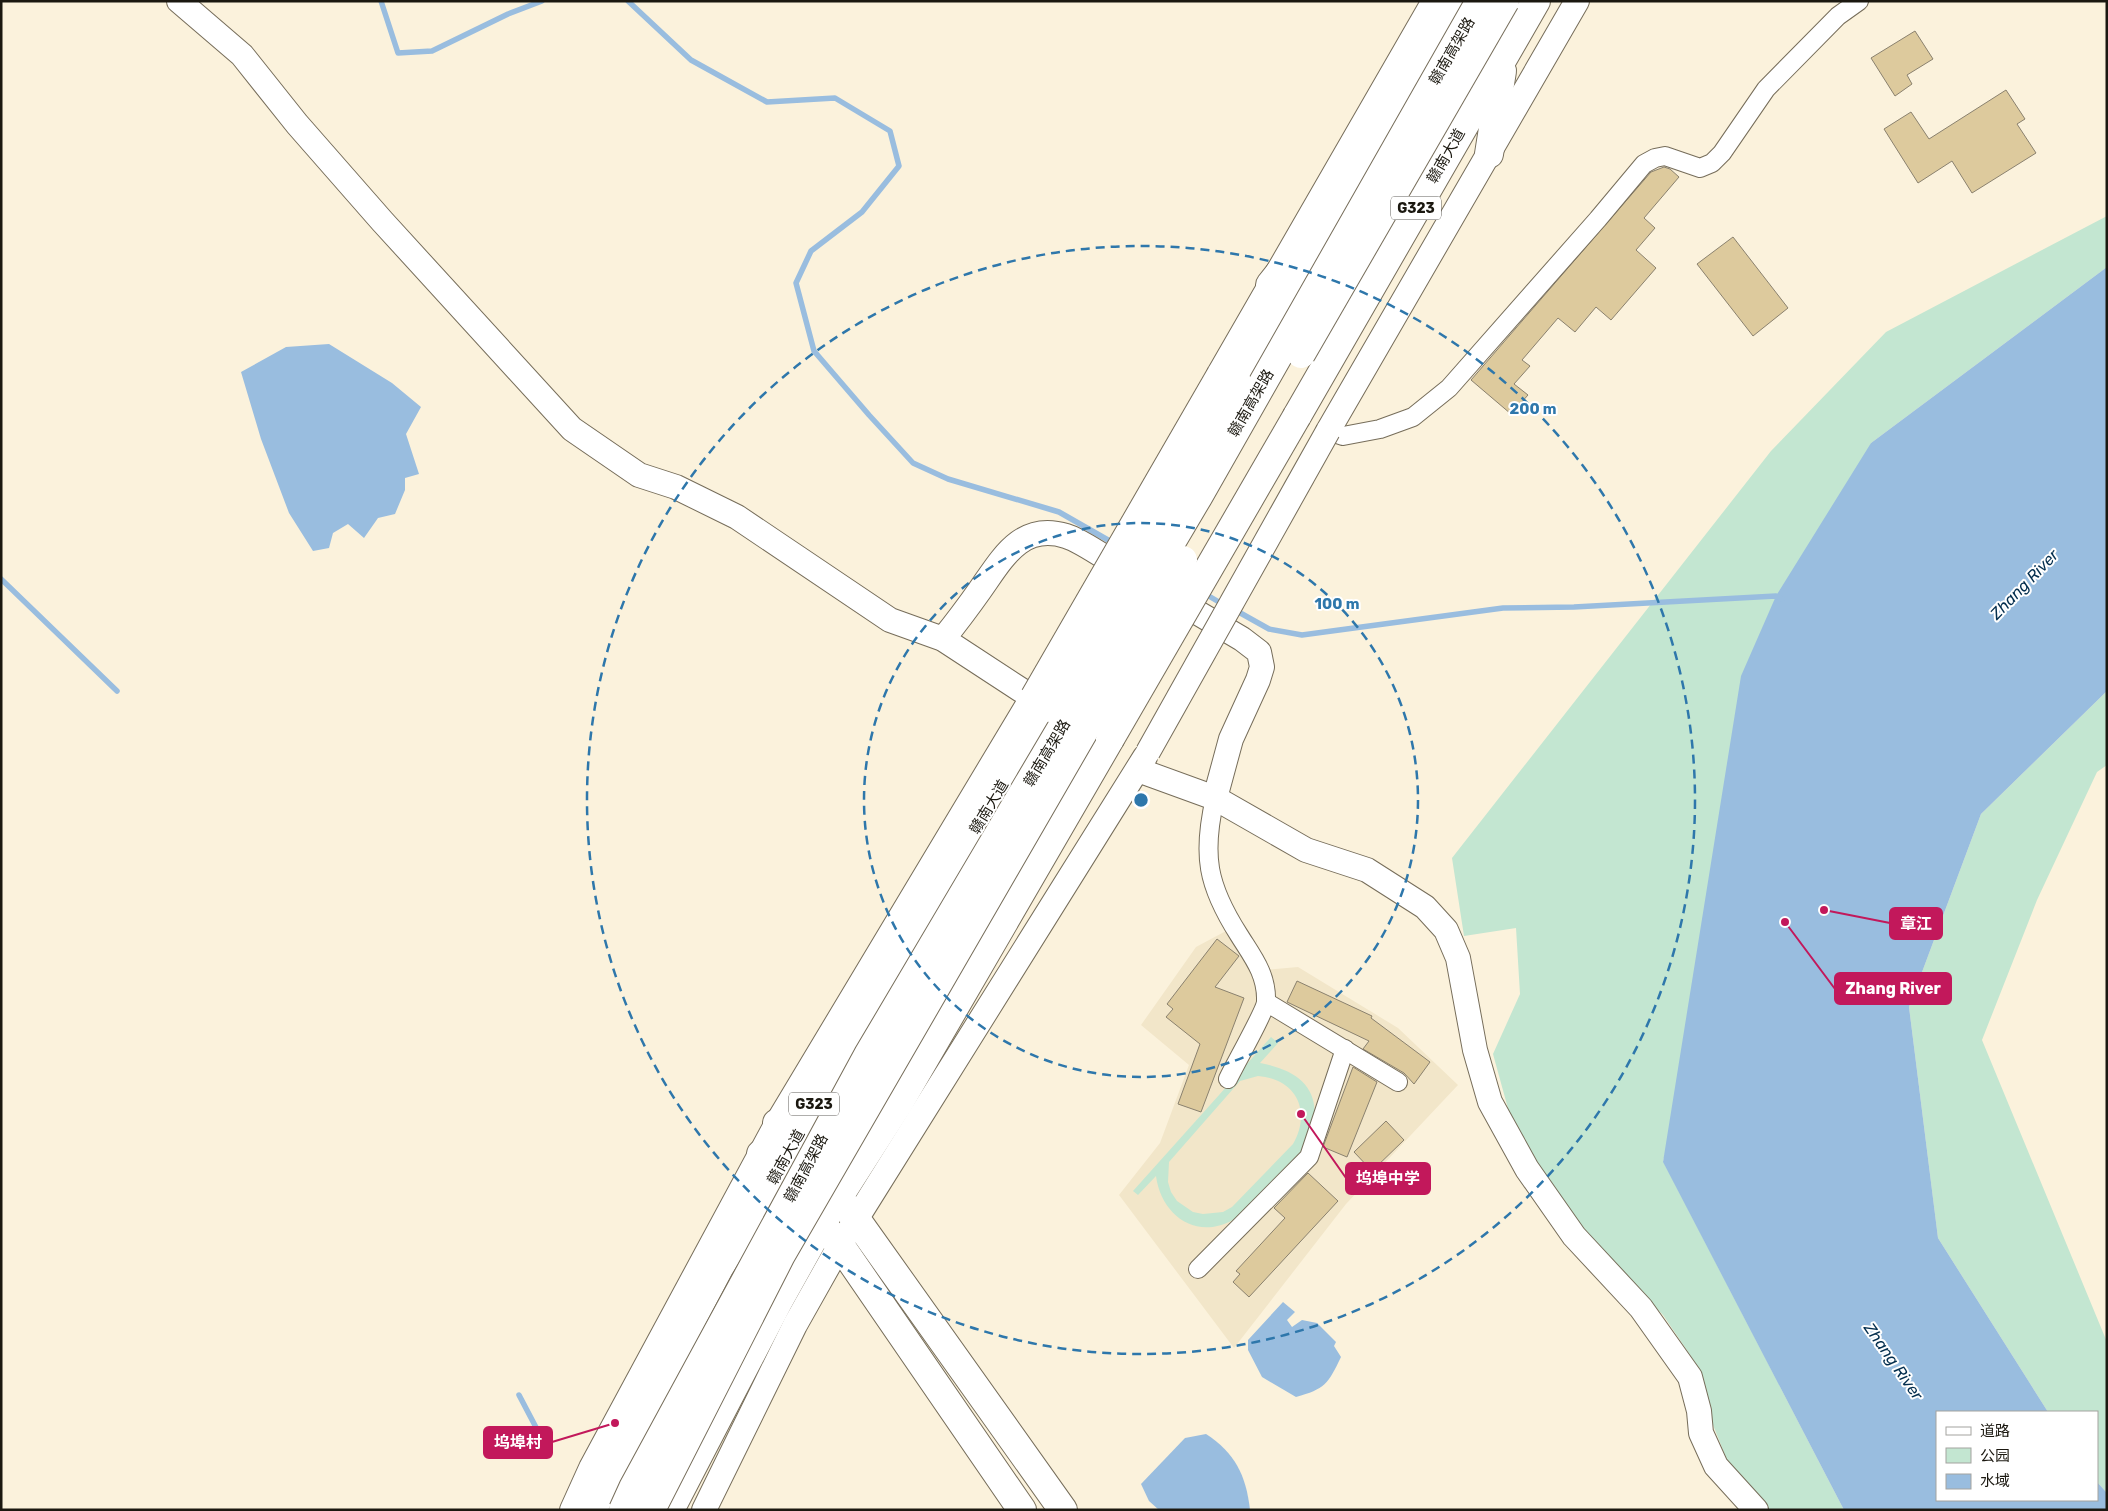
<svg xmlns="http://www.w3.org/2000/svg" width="2108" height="1511" viewBox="0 0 2108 1511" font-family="Rubik,'Noto Sans SC',sans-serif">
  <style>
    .built { fill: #f2e6c9 }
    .green { fill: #c3e6d1; fill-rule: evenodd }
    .water { fill: #99bddf }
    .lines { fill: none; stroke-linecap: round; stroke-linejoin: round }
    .stream { stroke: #99bddf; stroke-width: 5.5 }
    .building { fill: #ddca9d; stroke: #8a816e }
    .street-casing { stroke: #766d5a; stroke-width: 20 }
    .secondary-casing { stroke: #766d5a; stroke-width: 26 }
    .primary-casing { stroke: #766d5a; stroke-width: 30 }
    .street { stroke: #fff; stroke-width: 18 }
    .secondary { stroke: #fff; stroke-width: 24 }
    .primary { stroke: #fff; stroke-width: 28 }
    .secondary-bridge-casing { stroke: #766d5a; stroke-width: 26; stroke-linecap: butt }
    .primary-bridge-casing { stroke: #766d5a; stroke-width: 30; stroke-linecap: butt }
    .highway-bridge-casing { stroke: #766d5a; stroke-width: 30; stroke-linecap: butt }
    .secondary-bridge { stroke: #fff; stroke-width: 24 }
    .primary-bridge { stroke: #fff; stroke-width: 28 }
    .highway-bridge { stroke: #fff; stroke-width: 28 }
    .ring { fill: none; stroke: #2e77ab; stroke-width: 2.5; stroke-dasharray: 9 6 }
    .labels { text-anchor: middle; stroke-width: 4; stroke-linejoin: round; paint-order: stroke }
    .shield { fill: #fff; stroke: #5f5d58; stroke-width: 1 }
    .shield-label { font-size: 14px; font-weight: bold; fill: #1b1810 }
    .street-label { font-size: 15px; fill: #1b1810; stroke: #fff }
    .water-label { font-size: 16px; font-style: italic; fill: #032e4e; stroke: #fff }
    .centre { fill: #2e77ab; stroke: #fff; stroke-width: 2.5 }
    .ring-label { font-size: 15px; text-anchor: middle; font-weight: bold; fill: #2e77ab; stroke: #fff; stroke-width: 4; stroke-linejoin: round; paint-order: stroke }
    .leader { fill: none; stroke: #c2185b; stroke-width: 2 }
    .callout-dot { fill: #c2185b; stroke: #fff; stroke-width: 2 }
    .callout { fill: #c2185b; stroke: #c2185b; stroke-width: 2 }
    .callout-label { font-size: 16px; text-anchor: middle; font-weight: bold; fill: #fff }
  </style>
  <rect width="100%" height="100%" fill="#fbf2dc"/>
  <!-- built -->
  <path class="built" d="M1226,931l29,40 43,-4 100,61 60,57 -112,119 -112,144 -115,-153 41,-52 29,-78 -48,-40 55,-78z"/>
  <!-- green -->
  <g class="green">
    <path d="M2107,216v51l-236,176 -208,718 181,349h-76l-9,-14 -30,-31 -16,-40 -12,-54 -38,-56 -77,-78 -25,-32 -49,-82 -19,-69 27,-60 -4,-66 -52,8 -12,-78 319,-407 115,-119z"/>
    <path d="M2107,691v74l-10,7 -60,128 -55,140 125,302v151l-10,-11v-70h-49l-110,-174 -29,-231 72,-193z"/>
    <path d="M1271,1037l7,6 -18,20c38,7 63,26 52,67 -1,5 -1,11 -3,15 -4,9 -27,28 -35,36 -12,13 -25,30 -41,39 -38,21 -72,-6 -77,-44l-18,19 -5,-4zM1258,1076c38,3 54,35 35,68l-61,63 -9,5 -20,2 -10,-2 -16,-11 -6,-9 -3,-10 1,-20 71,-81z"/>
  </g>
  <!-- water -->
  <g class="water">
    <path d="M2107,267v424l-126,123 -72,193 29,231 110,174h-111v88h160v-18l10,11v17h-263l-181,-348 78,-486 35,-80 95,-153z"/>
    <path d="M329,344l63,39 29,24 -15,27 13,40 -14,4v12l-10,24 -17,4 -14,20 -16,-14 -15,9 -4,15 -16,3 -24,-38 -28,-74 -20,-67 45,-25z"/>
    <path d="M1283,1302l12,10 -8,8 5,7 10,-7 15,3 19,19 -2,4 7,11c-13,27 -16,32 -45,40l-34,-20 -14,-27v-10z"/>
    <path d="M1206,1434c29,19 40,41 44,76h-91l-10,-9 -8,-17 44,-46z"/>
  </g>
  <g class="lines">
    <!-- stream -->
    <g class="stream">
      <path d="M381,1l17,52 34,-2 76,-37 34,-13"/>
      <path d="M628,1l63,59 76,42 68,-4 55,33 9,35 -37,46 -51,39 -15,32 18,68 55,64 44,48 35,16 111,33 56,32"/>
      <path d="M1,579l116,112"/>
      <path d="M1202,592l22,13"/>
      <path d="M1235,610l34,19 33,6 201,-27 71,-1 202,-11 6,3"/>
      <path d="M519,1395l21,40"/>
    </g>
  </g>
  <!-- building -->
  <g class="building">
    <path d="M1915,31l18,28 -26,16 5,9 -17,12 -24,-38z"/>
    <path d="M2006,90l19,29 -8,5 19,29 -64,40 -20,-32 -34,22 -34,-54 27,-17 18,27z"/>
    <path d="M1664,167l6,2 9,8 -35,41 11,10 -19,22 20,18 -45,52 -15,-13 -21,25 -17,-14 -36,42 8,6 -16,18 14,11 -17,19 -40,-34 180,-208z"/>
    <path d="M1733,237l55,71 -35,28 -56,-72z"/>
    <path d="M1217,939l22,17 -24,31 29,11 -43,114 -23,-8 22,-60 -34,-27 7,-8 -6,-5z"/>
    <path d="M1297,981l75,35 -1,2 59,44 -16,22 -10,-11 -41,-24 6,-8 -82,-39z"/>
    <path d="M1353,1067l24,15 -30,75 -24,-10z"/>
    <path d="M1386,1121l18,19 -32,31 -18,-19z"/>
    <path d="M1308,1173l30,28 -89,96 -16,-15 7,-8 -4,-3 49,-53 -11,-10z"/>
  </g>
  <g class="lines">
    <defs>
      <g id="street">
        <path d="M1328,431l15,5 37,-7 33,-12 36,-29 149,-169 46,-55 11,-6 10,-2 35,12 12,-5 10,-10 44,-64 72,-73 21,-15"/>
        <path d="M1215,798c-13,57 -8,87 24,137 13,21 28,39 27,66 0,9 -32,65 -38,78"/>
        <path d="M1266,1002l132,80"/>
        <path d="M1198,1269l111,-112 36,-108"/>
      </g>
      <g id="secondary">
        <path d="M179,1l63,54 55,69 85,97 190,208 67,46 37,12 61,30 153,103 53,19 78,51 12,6 -256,427 -186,345 -19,42"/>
        <path d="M1219,374l215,-373"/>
        <path d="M1328,431l249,-430"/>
        <path d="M1171,597l71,42 17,13 3,15 -4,13 -27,59 -16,59"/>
        <path d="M943,639c13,-16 25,-32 37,-49 22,-31 41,-68 86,-54 17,5 46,27 63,36"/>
        <path d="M1138,770l77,28 91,52 61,20 58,37 21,23 12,28 17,92 15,52 37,67 47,67 67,72 49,69 9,34 2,22 15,33 40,44"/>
        <path d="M704,1510l91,-185 45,-80 305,-488"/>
      </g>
      <g id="primary">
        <path d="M1489,154l13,-83"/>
        <path d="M1270,285l34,-43"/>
        <path d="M1238,384l220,-383"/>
        <path d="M1297,416l239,-415"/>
        <path d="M777,1123l79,96 207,291"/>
        <path d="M761,1154l79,91 182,265"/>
        <path d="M593,1510l7,-16 119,-226 76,-124 40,-82 216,-354"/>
        <path d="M670,1510l108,-208 44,-79 77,-120 211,-364"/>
      </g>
    </defs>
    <!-- street casing -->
    <use href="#street" class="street-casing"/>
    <!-- secondary casing -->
    <use href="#secondary" class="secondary-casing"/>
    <!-- primary casing -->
    <use href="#primary" class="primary-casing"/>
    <!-- street -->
    <use href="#street" class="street"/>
    <!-- secondary -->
    <use href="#secondary" class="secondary"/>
    <!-- primary -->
    <use href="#primary" class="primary"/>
    <defs>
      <g id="secondary-bridge">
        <path d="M1033,696l186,-322"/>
        <path d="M1148,752l180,-321"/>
      </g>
      <g id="primary-bridge">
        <path d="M1051,708l187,-324"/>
        <path d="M1110,739l187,-323"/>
      </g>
      <g id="highway-bridge">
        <path d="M1301,354l204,-353"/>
        <path d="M623,1510l10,-22 235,-433 330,-558 282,-496"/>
        <path d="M651,1510l130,-255 402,-695"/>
      </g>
    </defs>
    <!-- secondary-bridge casing -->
    <use href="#secondary-bridge" class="secondary-bridge-casing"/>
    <!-- primary-bridge casing -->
    <use href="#primary-bridge" class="primary-bridge-casing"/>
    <!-- highway-bridge casing -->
    <use href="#highway-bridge" class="highway-bridge-casing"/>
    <!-- secondary-bridge -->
    <use href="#secondary-bridge" class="secondary-bridge"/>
    <!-- primary-bridge -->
    <use href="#primary-bridge" class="primary-bridge"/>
    <!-- highway-bridge -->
    <use href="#highway-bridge" class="highway-bridge"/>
  </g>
  <!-- distance rings -->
  <g class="ring">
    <circle cx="1141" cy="800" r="277"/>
    <circle cx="1141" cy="800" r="554"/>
  </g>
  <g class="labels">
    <!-- shield labels -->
    <g class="shield">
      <rect x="1391" y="196.5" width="50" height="23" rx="4"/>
      <rect x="789" y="1092.5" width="50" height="23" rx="4"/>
    </g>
    <g class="shield-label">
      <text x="1416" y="213">G323</text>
      <text x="814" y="1109">G323</text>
    </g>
    <!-- street labels -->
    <g class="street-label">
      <text transform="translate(1452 51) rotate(-60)" y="5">赣南高架路</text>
      <text transform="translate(1446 156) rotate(-60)" y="5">赣南大道</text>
      <text transform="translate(1251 403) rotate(-60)" y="5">赣南高架路</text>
      <text transform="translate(1047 753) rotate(-59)" y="5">赣南高架路</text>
      <text transform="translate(989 807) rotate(-59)" y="5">赣南大道</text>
      <text transform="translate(786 1157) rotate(-61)" y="5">赣南大道</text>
      <text transform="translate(806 1168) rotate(-62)" y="5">赣南高架路</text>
    </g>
    <!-- water labels -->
    <g class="water-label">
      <text transform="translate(2024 584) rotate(-46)" y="6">Zhang River</text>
      <text transform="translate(1894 1361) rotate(55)" y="6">Zhang River</text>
    </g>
  </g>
  <circle cx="1141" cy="800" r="8" class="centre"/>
  <g class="ring-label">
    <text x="1533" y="414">200 m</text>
    <text x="1337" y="609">100 m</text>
  </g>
  <!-- callouts -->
  <path class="leader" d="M1824 910L1890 923M1785 922L1835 989M1301 1114L1346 1178M615 1423L552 1442"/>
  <g class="callout-dot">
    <circle cx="1824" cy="910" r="5"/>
    <circle cx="1785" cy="922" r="5"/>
    <circle cx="1301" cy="1114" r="5"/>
    <circle cx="615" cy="1423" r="5"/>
  </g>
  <g class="callout">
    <rect x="1890" y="908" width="52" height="31" rx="5"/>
    <rect x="1835" y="973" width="116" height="31" rx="5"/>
    <rect x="1346" y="1163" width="84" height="31" rx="5"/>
    <rect x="484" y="1427" width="68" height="31" rx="5"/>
  </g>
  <g class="callout-label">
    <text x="1916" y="929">章江</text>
    <text x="1893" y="994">Zhang River</text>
    <text x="1388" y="1184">坞埠中学</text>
    <text x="518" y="1448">坞埠村</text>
  </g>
  <!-- border -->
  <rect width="2108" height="1511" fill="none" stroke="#1b1810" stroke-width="5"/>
  <!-- legend -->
  <rect x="1936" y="1411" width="162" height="90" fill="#ffffff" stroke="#a4a39f"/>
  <rect x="1946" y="1427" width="25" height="8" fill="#ffffff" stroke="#a4a39f"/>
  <text x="1980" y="1436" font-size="15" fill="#1b1810">道路</text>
  <rect x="1946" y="1448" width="25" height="15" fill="#c3e6d1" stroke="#a4a39f"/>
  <text x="1980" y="1461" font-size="15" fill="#1b1810">公园</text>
  <rect x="1946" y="1474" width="25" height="15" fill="#99bddf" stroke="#a4a39f"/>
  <text x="1980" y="1486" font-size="15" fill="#1b1810">水域</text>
</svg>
